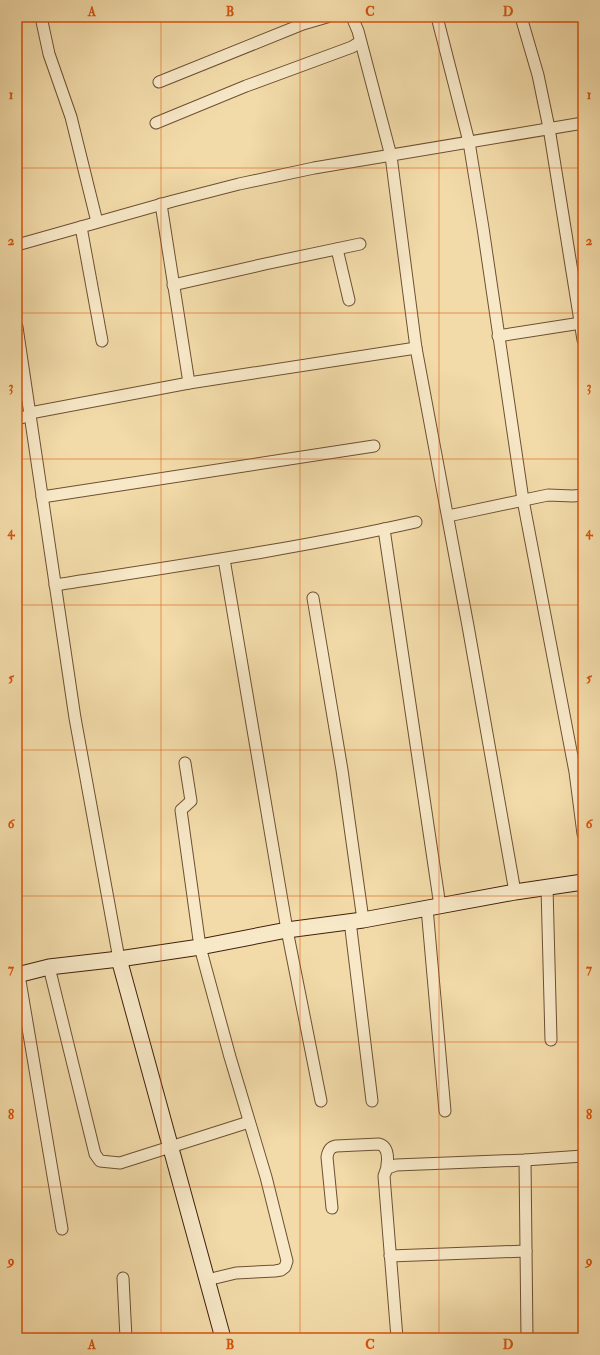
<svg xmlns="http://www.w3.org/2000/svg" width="600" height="1355" viewBox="0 0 600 1355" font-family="'IM FELL Double Pica',serif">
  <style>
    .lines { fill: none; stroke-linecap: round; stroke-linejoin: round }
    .street-casing { stroke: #6e5033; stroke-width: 13 }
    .secondary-casing { stroke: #42210c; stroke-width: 17 }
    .street { stroke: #f7e8c7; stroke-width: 11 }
    .secondary { stroke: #f7e8c7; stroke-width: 15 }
    .grid { fill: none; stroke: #d7530c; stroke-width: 1; stroke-opacity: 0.55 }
    .neatline { fill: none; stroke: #d7530c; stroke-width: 1.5 }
    .grid-label { font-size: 13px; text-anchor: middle; font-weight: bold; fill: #d7530c }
  </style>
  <rect width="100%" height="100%" fill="#f2dba9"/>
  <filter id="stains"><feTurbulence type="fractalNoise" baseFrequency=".005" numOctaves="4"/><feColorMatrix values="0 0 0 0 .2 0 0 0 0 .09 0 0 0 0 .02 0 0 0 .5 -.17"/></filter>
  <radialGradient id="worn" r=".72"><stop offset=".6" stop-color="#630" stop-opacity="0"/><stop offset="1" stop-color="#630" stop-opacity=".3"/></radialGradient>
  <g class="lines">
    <defs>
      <g id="street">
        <path d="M41,17l8,37 22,63 26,105"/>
        <path d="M352,17l6,14 33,125 25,192 52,278 47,266"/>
        <path d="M437,17l32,125 14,86 40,272 52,272 8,62"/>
        <path d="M521,17l17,58 11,53 34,212"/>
        <path d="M159,82l144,-58 24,-7"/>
        <path d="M156,123l90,-37 106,-39 8,-5"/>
        <path d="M161,204l28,179"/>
        <path d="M81,227l21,114"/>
        <path d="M17,245l156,-44 66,-17 75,-16 269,-45"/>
        <path d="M337,249l12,51"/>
        <path d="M173,285l92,-21 95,-20"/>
        <path d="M17,327l58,391 44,241"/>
        <path d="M498,336l83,-13"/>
        <path d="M30,413l159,-30 227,-35"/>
        <path d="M17,419l14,-4"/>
        <path d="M42,497l332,-51"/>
        <path d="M448,516l100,-21 25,1 10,-1"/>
        <path d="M384,529l56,377"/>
        <path d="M224,559l63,371 34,171"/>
        <path d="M55,585c121,-19 241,-36 361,-63"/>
        <path d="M313,598l29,172 21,150"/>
        <path d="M185,763l6,38 -10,9 19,137 30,110 36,120 21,84 -2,6 -4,3 -6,1 -39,2 -29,7"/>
        <path d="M547,887l4,153"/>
        <path d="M427,908l18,203"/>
        <path d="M350,921l22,180"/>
        <path d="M49,967l46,187 5,7 20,2 129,-41"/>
        <path d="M19,975l43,254"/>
        <path d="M525,1160l2,178"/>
        <path d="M388,1168l8,-3 129,-5 58,-4"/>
        <path d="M332,1208l-5,-51c1,-6 3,-10 9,-11l43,-2c12,3 9,23 5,32l13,162"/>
        <path d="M390,1256l136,-5"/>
        <path d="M123,1278l3,60"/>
      </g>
      <g id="secondary">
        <path d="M119,959l104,379"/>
        <path d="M17,975l32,-8 70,-8 81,-12 87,-17 76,-10 152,-28 68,-10"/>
      </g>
    </defs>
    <!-- street casing -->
    <use href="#street" class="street-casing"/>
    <!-- secondary casing -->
    <use href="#secondary" class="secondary-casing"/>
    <!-- street -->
    <use href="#street" class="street"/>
    <!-- secondary -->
    <use href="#secondary" class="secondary"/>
  </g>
  <!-- grid -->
  <path class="grid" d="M161,17v1321M300,17v1321M439,17v1321M17,168h566M17,313h566M17,459h566M17,605h566M17,750h566M17,896h566M17,1042h566M17,1187h566"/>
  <!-- margin -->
  <rect width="600" height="1355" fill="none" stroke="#f2dba9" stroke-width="44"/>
  <rect x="22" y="22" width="556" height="1311" class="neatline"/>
  <g class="grid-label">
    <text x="92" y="16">A</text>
    <text x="230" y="16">B</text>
    <text x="370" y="16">C</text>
    <text x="508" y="16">D</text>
    <text x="11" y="99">1</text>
    <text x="589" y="99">1</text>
    <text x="11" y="245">2</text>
    <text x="589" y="245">2</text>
    <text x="11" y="391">3</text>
    <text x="589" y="391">3</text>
    <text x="11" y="536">4</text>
    <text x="589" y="536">4</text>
    <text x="11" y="682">5</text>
    <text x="589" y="682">5</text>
    <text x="11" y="828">6</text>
    <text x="589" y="828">6</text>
    <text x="11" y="973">7</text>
    <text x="589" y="973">7</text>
    <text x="11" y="1119">8</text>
    <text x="589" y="1119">8</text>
    <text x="11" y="1265">9</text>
    <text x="589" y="1265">9</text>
    <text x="92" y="1349">A</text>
    <text x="230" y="1349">B</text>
    <text x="370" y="1349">C</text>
    <text x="508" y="1349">D</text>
  </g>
  <rect width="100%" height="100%" filter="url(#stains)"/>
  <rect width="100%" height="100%" fill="url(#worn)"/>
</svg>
